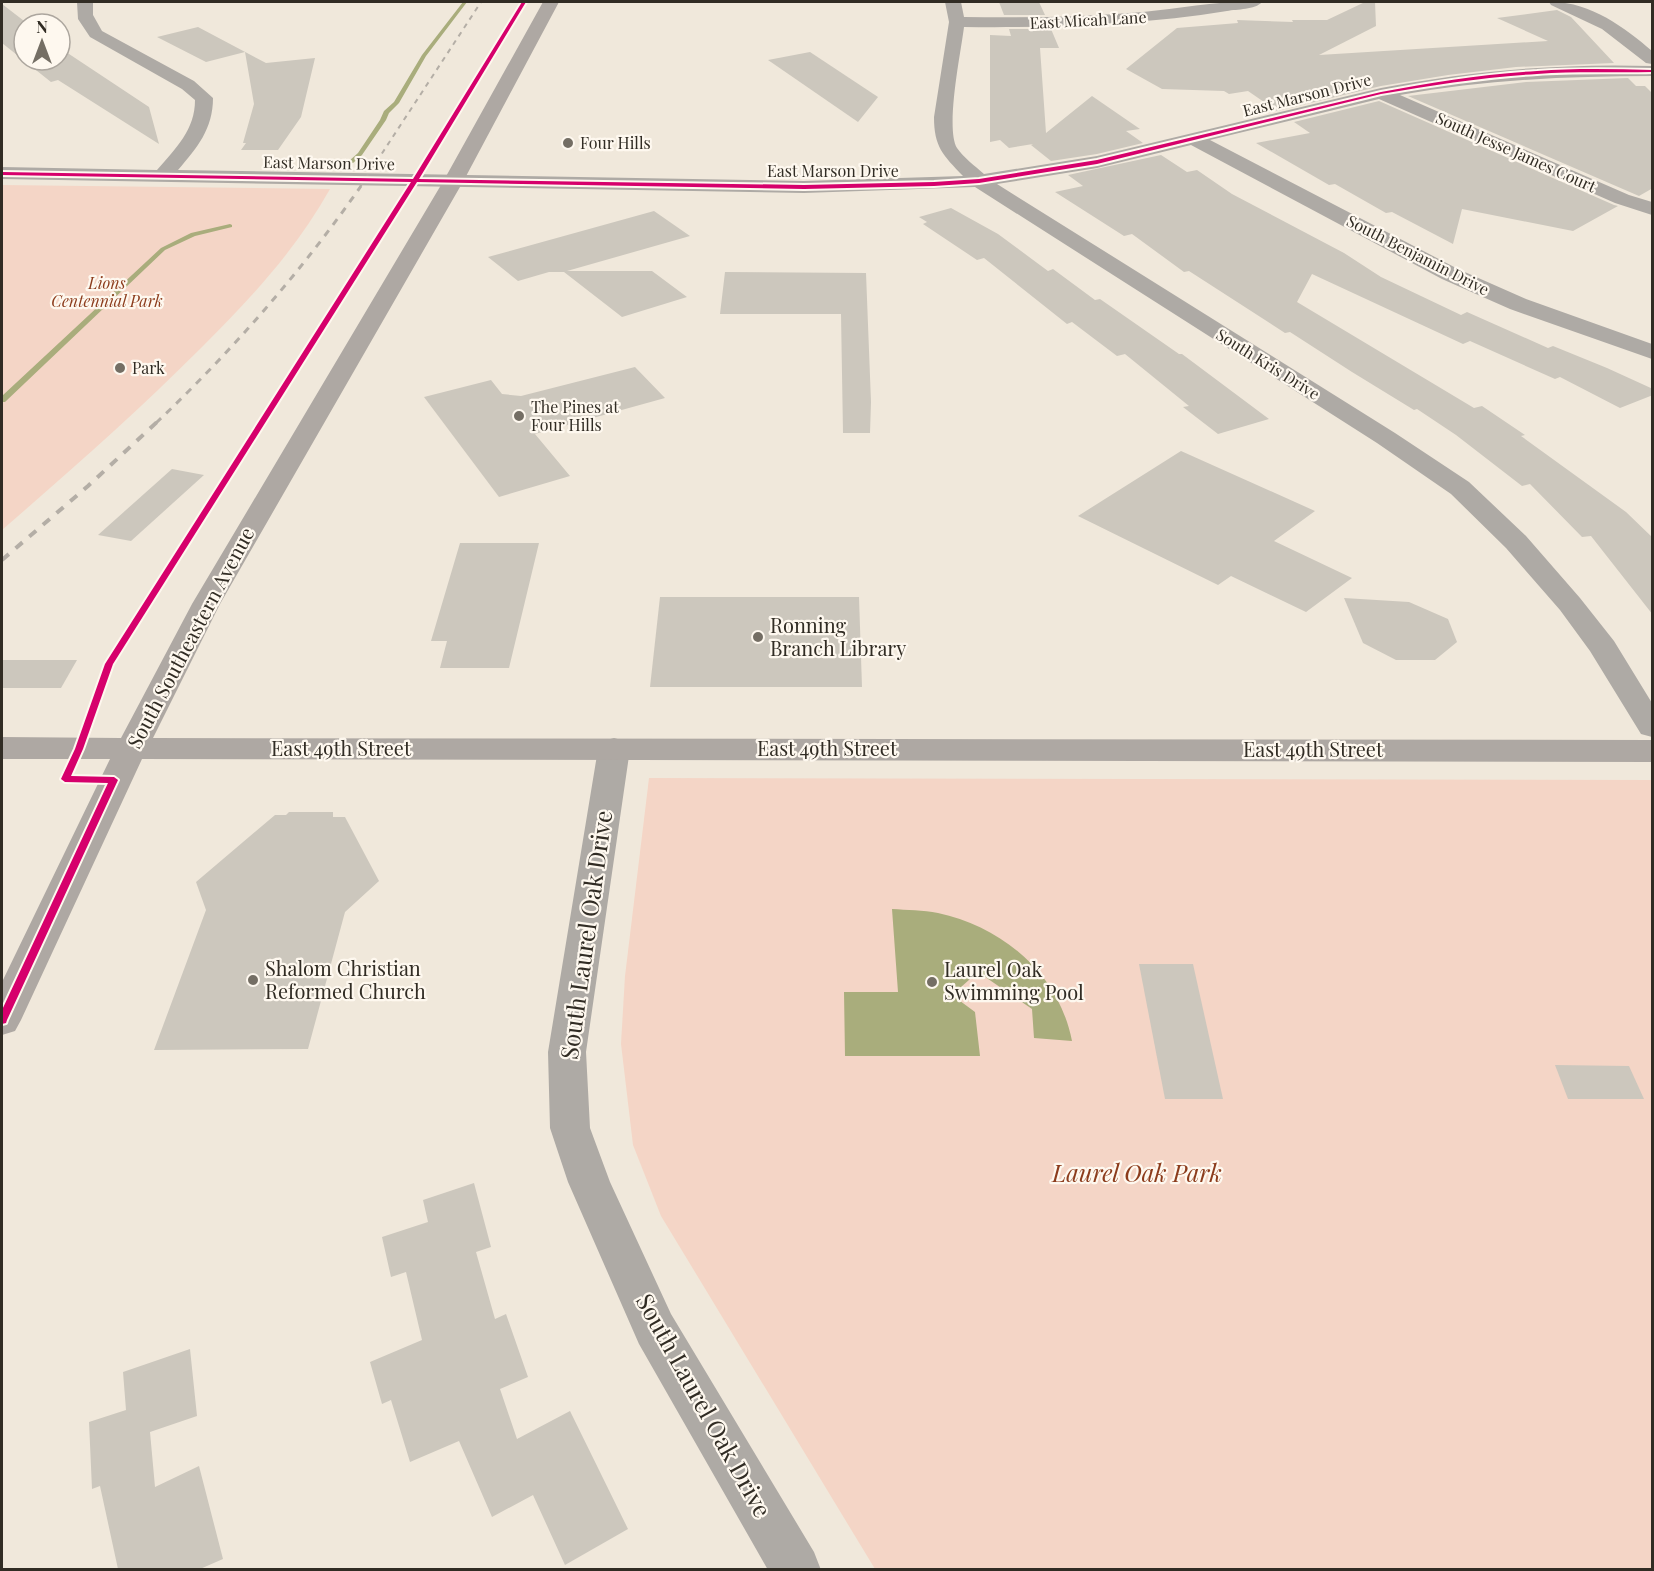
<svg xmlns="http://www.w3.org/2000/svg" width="1654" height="1571" viewBox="0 0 1654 1571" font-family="'Playfair Display',serif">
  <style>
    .green { fill: #f4d5c6 }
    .water { fill: #a9ad7c }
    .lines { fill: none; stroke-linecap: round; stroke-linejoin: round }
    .stream { fill: #a9ad7c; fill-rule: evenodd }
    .building { fill: #ccc7bd }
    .street { fill: #aeaaa5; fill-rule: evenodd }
    .secondary { fill: #aea8a3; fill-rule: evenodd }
    .rail-far2 { stroke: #b4aea6; stroke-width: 2; stroke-dasharray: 5 5; stroke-linecap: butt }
    .rail-far1 { stroke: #b4aea6; stroke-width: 3; stroke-dasharray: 7 7; stroke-linecap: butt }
    .rail { stroke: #b4aea6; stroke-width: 4; stroke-dasharray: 9 9; stroke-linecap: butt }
    .cycleway-casing { stroke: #fef8ef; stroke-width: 4 }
    .cycleway { fill: #d6006c; fill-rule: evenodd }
    .poi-dot { fill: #746e64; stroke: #fef8ef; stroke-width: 2 }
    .labels { text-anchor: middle; stroke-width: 4.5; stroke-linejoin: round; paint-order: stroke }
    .far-street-label { font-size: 16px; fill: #312c24; stroke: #fef8ef }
    .far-poi-label { font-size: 16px; fill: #312c24; stroke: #fef8ef; text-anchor: start }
    .far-park-label { font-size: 16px; font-style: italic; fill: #8c3c1c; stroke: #fef8ef }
    .poi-label { font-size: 20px; fill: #312c24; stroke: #fef8ef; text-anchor: start }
    .street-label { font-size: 20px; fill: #312c24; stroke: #fef8ef }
    .near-street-label { font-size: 24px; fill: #312c24; stroke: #fef8ef }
    .near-park-label { font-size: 24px; font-style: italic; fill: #8c3c1c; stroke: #fef8ef }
  </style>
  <rect width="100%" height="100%" fill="#f0e8db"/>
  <!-- green -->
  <g class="green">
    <path d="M2,185l328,4c-34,61 -80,110 -129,159 -64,64 -131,123 -199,182z"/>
    <path d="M649,778l1003,2v789h-777l-214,-353 -28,-71 -12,-101 4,-68z"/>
  </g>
  <!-- water -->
  <path class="water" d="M892,909c15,1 31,1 46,4 65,14 121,61 134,128l-38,-3 -2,-29 -54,-37 -26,23 23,17 5,44h-135l-1,-64h54z"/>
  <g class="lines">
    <!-- stream -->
    <g class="stream">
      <path d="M463,2h4l-41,54 -27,47 -10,10 -3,7 -24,35 -9,8h-4v-2l9,-8 22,-33 4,-9 10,-9 28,-47z"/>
      <path d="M230,224l2,1v2l-37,9 -30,14 -160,152h-3v-6l159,-148 30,-15z"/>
    </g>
  </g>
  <!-- building -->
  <g class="building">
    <path d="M999,2h40l6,13h-41z"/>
    <path d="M1365,2h10l1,24 -57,29 229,-14 -51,-23 60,-8 14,7 43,46 -98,4 -68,8 -67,11 -104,25 -29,-20 -19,3 -5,-3 -62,-2 -36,-20 51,-41 61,-5 -1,-3 56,2 -1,-2h35z"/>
    <path d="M2,4l26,20h-4v36h36v-12l89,59 10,37 -101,-64 -7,2 -49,-39z"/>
    <path d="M198,27l68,36 49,-5 -14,59 -23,33h-37l5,-7h-3l11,-39 -9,-52 -39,10 -49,-25z"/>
    <path d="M1009,29h42l8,19h-19l6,85 46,-37 48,33 -14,2 17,12 -46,11 -46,7 -20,-16 2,-1 -24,4 -9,-8 -10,2v-107l21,1z"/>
    <path d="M810,52l68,45 -20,25 -90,-62z"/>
    <path d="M1628,78l8,8h9l8,8v94l-14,8 -231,-100 118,-14z"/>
    <path d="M1379,101l235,104 4,1 -45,25 -111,-22 -9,35 -61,-32 -6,1 -51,-29 -6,1 -73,-42 54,-10 -16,-11z"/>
    <path d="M1161,155l26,17 10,-2 35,24 112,59 37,24 80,38 6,-3 81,36 5,-2 54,22 46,21v6l-33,13 -60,-31 -5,2 -85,-38 -7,3 -151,-70 -15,28 177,106 8,-2 43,29 -4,1 105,76 27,26v77l-62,-79 -9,1 -52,-53 -8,2 -66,-51 -39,-26 -3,1 -62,-38 -62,-40 -5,1 -96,-62 -5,1 -52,-38 -8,2 -69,-44 28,-6 -15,-11z"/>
    <path d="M951,208l47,26 50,37 5,-2 42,31 5,-1 79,55h3l87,65 -51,15 -35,-27 6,-1 -64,-52 -8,2 -45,-34 -5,2 -83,-66 -7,2 -54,-36 4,-2 -8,-5z"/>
    <path d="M654,211l36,25 -123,35h85l35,26 -65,20 -58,-45h-15l-31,9 -30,-24z"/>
    <path d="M725,272l141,1 5,129 -1,31h-27l-2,-119h-121z"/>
    <path d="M635,367l30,31 -130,36 35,42 -71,21 -75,-100 67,-17 11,14 19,2z"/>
    <path d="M1181,451l134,60 -41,30 78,37 -46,34 -75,-36 -13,9 -140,-69z"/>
    <path d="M172,469l32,6 -73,66 -33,-6z"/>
    <path d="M460,543h79l-30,125h-69l7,-27h-16z"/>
    <path d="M660,597h199l3,90h-212z"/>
    <path d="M1344,598l65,4 39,17 9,23 -22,18h-39l-33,-17z"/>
    <path d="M2,660h75l-16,28h-59z"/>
    <path d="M289,812h44v5h12l34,64 -34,31 -37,137 -154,1 52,-140 -10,-28 79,-67h11z"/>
    <path d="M1139,964h54l30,135h-58z"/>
    <path d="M1555,1065l74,1 15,33h-76z"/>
    <path d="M474,1183l17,64 -15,5 19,67 11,-5 22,63 -28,12 17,50 53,-28 58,118 -63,36 -32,-70 -41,22 -33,-76 -49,21 -19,-62 -9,4 -12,-42 52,-22 -16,-68 -15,5 -9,-40 46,-15 -5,-22z"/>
    <path d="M190,1349l7,67 -47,16 5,55 44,-21 24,93 -23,10h-82l-18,-83 -8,3 -3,-67 37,-12 -3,-38z"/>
  </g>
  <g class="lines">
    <!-- street -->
    <g class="street">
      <path d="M77,2h16v13l9,16 92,50 19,17c0,31 -16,50 -35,72l626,11 159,-5c-20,-21 -29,-29 -29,-59l15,-95 -4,-20h16l3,15c60,1 120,0 179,-5 39,-4 80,-12 119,-10 -7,8 -25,7 -35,9 -87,14 -175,17 -263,16 -3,25 -19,101 -7,121 6,9 18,18 27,26l113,-18 284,-68c90,-17 180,-25 271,-22v10c-85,0 -168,4 -252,19l229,100 23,7v13l-37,-12 -236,-104 -169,41 248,129 68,30 126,45v15l-142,-50 -68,-30 -251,-134 -94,23 -100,16 398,249 74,49 57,54 54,62 34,43 38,62v34l-11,-3 -51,-83 -30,-41 -54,-62 -55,-54 -74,-51 -402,-256 -171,6 -802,-14v-12l155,3c19,-22 38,-40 38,-70l-13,-11 -92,-52 -12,-18z"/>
      <path d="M1549,2c38,-2 76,25 103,49v13l-6,-1 -44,-34 -51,-24z"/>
      <path d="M614,738l11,3 5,8 -44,303 4,76 20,54 61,132 143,238 7,18h-53l-129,-226 -71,-162 -18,-54 -2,-76 50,-303 5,-8z"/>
    </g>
    <!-- secondary -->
    <path class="secondary" d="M543,2h16l-95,178 -244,424 -67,134 1499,2v22l-1510,-3 -121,261 -6,11 -13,4v-53l108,-223h-108v-22l119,1 71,-134 252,-424z"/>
    <!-- rail-far2 -->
    <path class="rail-far2" d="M360,187l121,-185"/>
    <!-- rail-far1 -->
    <path class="rail-far1" d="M156,423c76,-72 145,-151 205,-237"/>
    <!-- rail -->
    <path class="rail" d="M2,560l86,-74 69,-64"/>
    <defs>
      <path id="cycleway" d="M522,2h4l-107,177 385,6 130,-3 45,-3 118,-19 284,-68c52,-10 103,-18 156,-21 38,-3 77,-2 115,-1v2c-38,1 -77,-1 -115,2 -53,3 -104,11 -156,20l-284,70 -118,19 -45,3 -130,3 -387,-7 -304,482 -30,85 -12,27 43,1 4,3 -111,240 -1,3 -4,1v-14l106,-227 -43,-1 -4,-3 14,-30 30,-85 306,-482 -409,-7v-3l411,7z"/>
    </defs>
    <!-- cycleway casing -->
    <use href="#cycleway" class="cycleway-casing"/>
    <!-- cycleway -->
    <use href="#cycleway" class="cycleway"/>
  </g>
  <!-- markers -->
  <g class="poi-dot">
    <circle cx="568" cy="143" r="6"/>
    <circle cx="120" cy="368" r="6"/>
    <circle cx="519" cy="416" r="6"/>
    <circle cx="758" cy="637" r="6"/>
    <circle cx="253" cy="980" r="6"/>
    <circle cx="932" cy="982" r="6"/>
  </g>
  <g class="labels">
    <!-- far-street labels -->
    <g class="far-street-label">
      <text transform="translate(1088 20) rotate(-3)" y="6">East Micah Lane</text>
      <text transform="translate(1307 95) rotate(-14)" y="6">East Marson Drive</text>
      <text transform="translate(1516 152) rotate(24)" y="6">South Jesse James Court</text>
      <text transform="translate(329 163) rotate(1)" y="6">East Marson Drive</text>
      <text x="833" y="177">East Marson Drive</text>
      <text transform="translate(1418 255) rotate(27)" y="6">South Benjamin Drive</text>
      <text transform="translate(1268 364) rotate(32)" y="6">South Kris Drive</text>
    </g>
    <!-- far-poi labels -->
    <g class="far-poi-label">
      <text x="580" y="149">Four Hills</text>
      <text x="132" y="374">Park</text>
      <text x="531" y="413">The Pines at<tspan x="531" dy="18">Four Hills</tspan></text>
    </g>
    <!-- far-park labels -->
    <g class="far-park-label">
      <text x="107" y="289">Lions<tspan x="107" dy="18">Centennial Park</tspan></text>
    </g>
    <!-- poi labels -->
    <g class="poi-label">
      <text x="770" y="633">Ronning<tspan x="770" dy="23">Branch Library</tspan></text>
      <text x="265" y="976">Shalom Christian<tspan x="265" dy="23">Reformed Church</tspan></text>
      <text x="944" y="977">Laurel Oak<tspan x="944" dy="23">Swimming Pool</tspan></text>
    </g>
    <!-- street labels -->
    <g class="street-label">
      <text transform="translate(191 638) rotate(-62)" y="7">South Southeastern Avenue</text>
      <text x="341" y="756">East 49th Street</text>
      <text x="827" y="756">East 49th Street</text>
      <text x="1313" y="757">East 49th Street</text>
    </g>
    <!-- near-street labels -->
    <g class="near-street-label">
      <text transform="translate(587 935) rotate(-82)" y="8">South Laurel Oak Drive</text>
      <text transform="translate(703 1406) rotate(61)" y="8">South Laurel Oak Drive</text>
    </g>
    <!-- near-park labels -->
    <g class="near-park-label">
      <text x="1137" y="1182">Laurel Oak Park</text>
    </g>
  </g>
  <!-- border -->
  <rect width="1654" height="1571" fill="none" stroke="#312c24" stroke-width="6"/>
  <!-- north arrow -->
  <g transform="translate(42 42)"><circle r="28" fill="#fef8ef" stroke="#aca69e" stroke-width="1.5"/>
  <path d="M0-4.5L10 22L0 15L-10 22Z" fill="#746e64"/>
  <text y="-9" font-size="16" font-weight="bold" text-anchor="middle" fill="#312c24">N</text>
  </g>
</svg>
